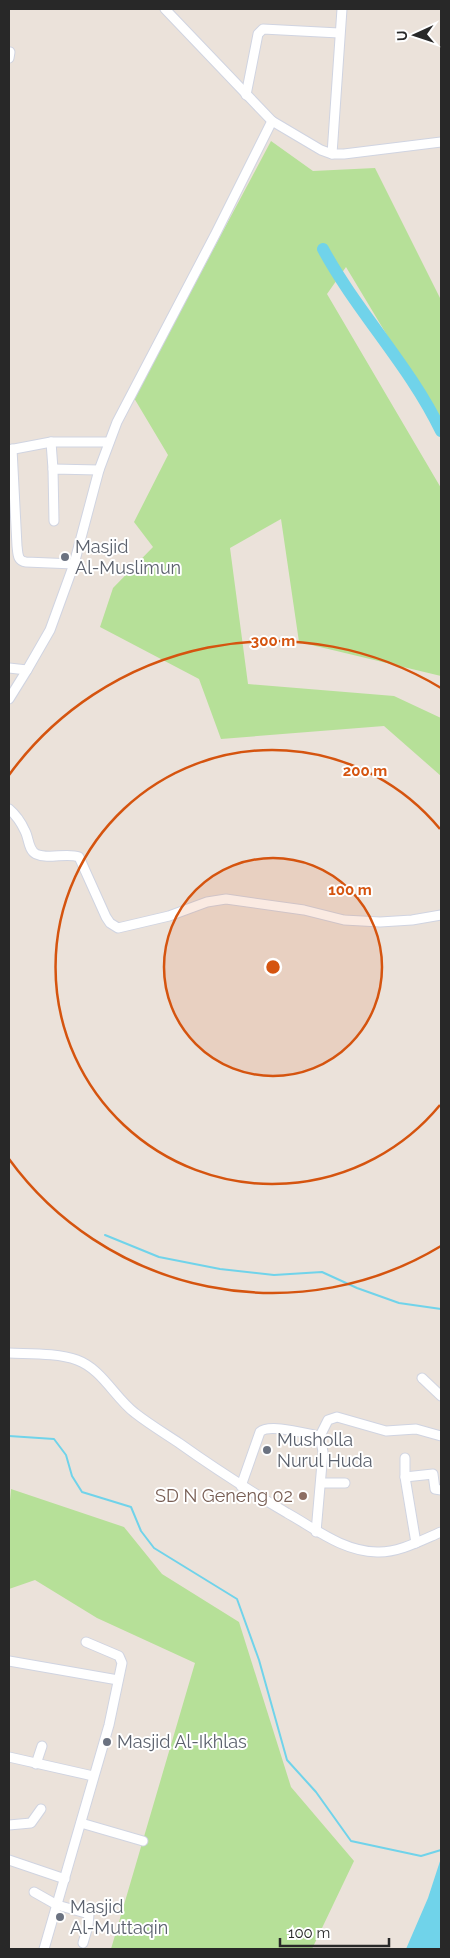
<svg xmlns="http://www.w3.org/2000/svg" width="450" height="1958" viewBox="0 0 450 1958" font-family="Raleway,sans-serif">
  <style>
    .green { fill: #b6e098 }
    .water { fill: #70d3ea }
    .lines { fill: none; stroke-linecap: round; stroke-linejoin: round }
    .stream { stroke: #70d3ea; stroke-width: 2 }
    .river { stroke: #70d3ea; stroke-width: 12 }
    .minor-casing { stroke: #d0d4e1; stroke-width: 11 }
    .minor { stroke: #fff; stroke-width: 9 }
    .ring { fill: none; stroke: #d5540f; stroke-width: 2.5 }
    .worship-dot { fill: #6b7280; stroke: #fff; stroke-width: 2 }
    .education-dot { fill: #8d6e63; stroke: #fff; stroke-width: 2 }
    .labels { text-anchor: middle; stroke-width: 4; stroke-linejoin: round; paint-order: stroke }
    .worship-label { font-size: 18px; fill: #5b616d; stroke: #fff; text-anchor: start }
    .education-label { font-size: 18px; fill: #785e54; stroke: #fff; text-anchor: end }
    .centre { fill: #d5540f; stroke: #fff; stroke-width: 2.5 }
    .ring-label { font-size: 15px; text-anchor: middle; font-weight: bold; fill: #d5540f; stroke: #fff; stroke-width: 4; stroke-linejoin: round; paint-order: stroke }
  </style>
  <rect width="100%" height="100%" fill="#ebe2da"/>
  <!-- green -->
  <g class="green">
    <path d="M271,141l42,30 62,-3 66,132v125l-95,-158 -19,27 114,194v188l-142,-34 -18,-123 -51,29 18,136 146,12 47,22v58l-57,-50 -163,13 -22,-60 -99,-52 13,-39 40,-41 -19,-25 34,-67 -34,-57z"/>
    <path d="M11,1489l113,38 38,47 77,48 52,165 63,74 -42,88h-201l84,-286 -98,-45 -62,-38 -26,9v-77z"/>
  </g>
  <!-- water -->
  <path class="water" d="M441,1858v91h-35l22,-51z"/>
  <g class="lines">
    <!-- stream -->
    <g class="stream">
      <path d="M105,1235l54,22 61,12 54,6 48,-3 35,16 42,15 42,6"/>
      <path d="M9,1436l45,3 12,16 6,21 10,16 49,15 10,24 13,17 83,51 22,61 28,100 29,32 35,49 70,15 20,-6"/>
    </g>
    <!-- river -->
    <path class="river" d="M323,249c34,63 87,117 118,182"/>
    <defs>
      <g id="minor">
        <path d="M165,9l107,112 49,29 11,4h12l97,-12"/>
        <path d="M9,58l1,-6"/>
        <path d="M246,95l12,-61 5,-5 76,4"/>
        <path d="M332,154l10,-145"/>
        <path d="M51,442l2,27"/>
        <path d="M12,449l5,97c1,7 0,15 9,16l48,2"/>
        <path d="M9,450l42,-8h58"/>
        <path d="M54,521l-1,-52 46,1"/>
        <path d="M9,668l18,2 23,-40 24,-66 25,-94 18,-48 99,-189 56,-112"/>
        <path d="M9,699l18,-29"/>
        <path d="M9,809c7,6 12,13 16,22 4,7 3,19 11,23 13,6 30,-2 43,3l27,60 4,6 8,5 51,-12 38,-14 19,-3 78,11 40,10 36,2 32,-2 29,-5"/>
        <path d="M9,1353c20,1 49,0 68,7 25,9 38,38 58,53 14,11 29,20 44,30 35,25 71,48 108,70 29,16 55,38 90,39 21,1 45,-12 64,-20"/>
        <path d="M422,1378l19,18"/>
        <path d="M320,1436l8,-16 9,-3 49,14 30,-2 25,7"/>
        <path d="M405,1458v19l11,66"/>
        <path d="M405,1477l28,-3 2,15 6,1"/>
        <path d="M321,1483h24"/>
        <path d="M241,1486l19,-54c9,-9 47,2 60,4l3,16 -7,80"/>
        <path d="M9,1661l109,19"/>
        <path d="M9,1757l84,19"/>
        <path d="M36,1764l6,-18"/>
        <path d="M81,1823l62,18"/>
        <path d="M9,1825l22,-2 10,-14"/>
        <path d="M9,1860l56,19"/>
        <path d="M34,1892l23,13 32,9 -1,12 -5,17"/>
        <path d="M44,1949l65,-224 13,-62 -3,-7 -33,-14"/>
      </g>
    </defs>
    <!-- minor casing -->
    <use href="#minor" class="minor-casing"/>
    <!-- minor -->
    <use href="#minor" class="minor"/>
  </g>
  <!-- distance rings -->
  <circle cx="273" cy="967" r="109" fill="#d5540f" fill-opacity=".12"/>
  <g class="ring">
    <circle cx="273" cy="967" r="109"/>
    <path d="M440 1105A217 217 0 1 1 440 829"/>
    <path d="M441 1246A326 326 0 0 1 9 1159M9 775A326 326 0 0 1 441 688"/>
  </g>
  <!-- markers -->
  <g class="worship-dot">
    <circle cx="65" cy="557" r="5"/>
    <circle cx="267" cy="1450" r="5"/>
    <circle cx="107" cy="1742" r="5"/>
    <circle cx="60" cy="1917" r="5"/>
  </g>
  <circle class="education-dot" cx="303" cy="1496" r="5"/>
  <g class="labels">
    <!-- worship labels -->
    <g class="worship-label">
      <text x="75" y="553">Masjid<tspan x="75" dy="21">Al-Muslimun</tspan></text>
      <text x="277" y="1446">Musholla<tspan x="277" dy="21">Nurul Huda</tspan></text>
      <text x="117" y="1748">Masjid Al-Ikhlas</text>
      <text x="70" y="1913">Masjid<tspan x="70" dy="21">Al-Muttaqin</tspan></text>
    </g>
    <!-- education labels -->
    <g class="education-label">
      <text x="293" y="1502">SD N Geneng 02</text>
    </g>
  </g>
  <circle cx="273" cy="967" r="8" class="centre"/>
  <g class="ring-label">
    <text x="273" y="646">300 m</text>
    <text x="365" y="776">200 m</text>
    <text x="350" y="895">100 m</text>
  </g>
  <!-- border -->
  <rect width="450" height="1958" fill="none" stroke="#282828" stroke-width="20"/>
  <!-- north arrow -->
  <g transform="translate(415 35) rotate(267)" stroke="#ffffff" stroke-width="4" paint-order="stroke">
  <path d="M0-4L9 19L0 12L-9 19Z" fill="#282828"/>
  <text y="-8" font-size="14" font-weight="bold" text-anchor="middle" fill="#282828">U</text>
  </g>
  <!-- scale -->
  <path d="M280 1938v8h109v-8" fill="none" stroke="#282828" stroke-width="2.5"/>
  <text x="288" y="1938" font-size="15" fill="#282828" stroke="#ffffff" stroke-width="4" paint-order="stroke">100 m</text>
</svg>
